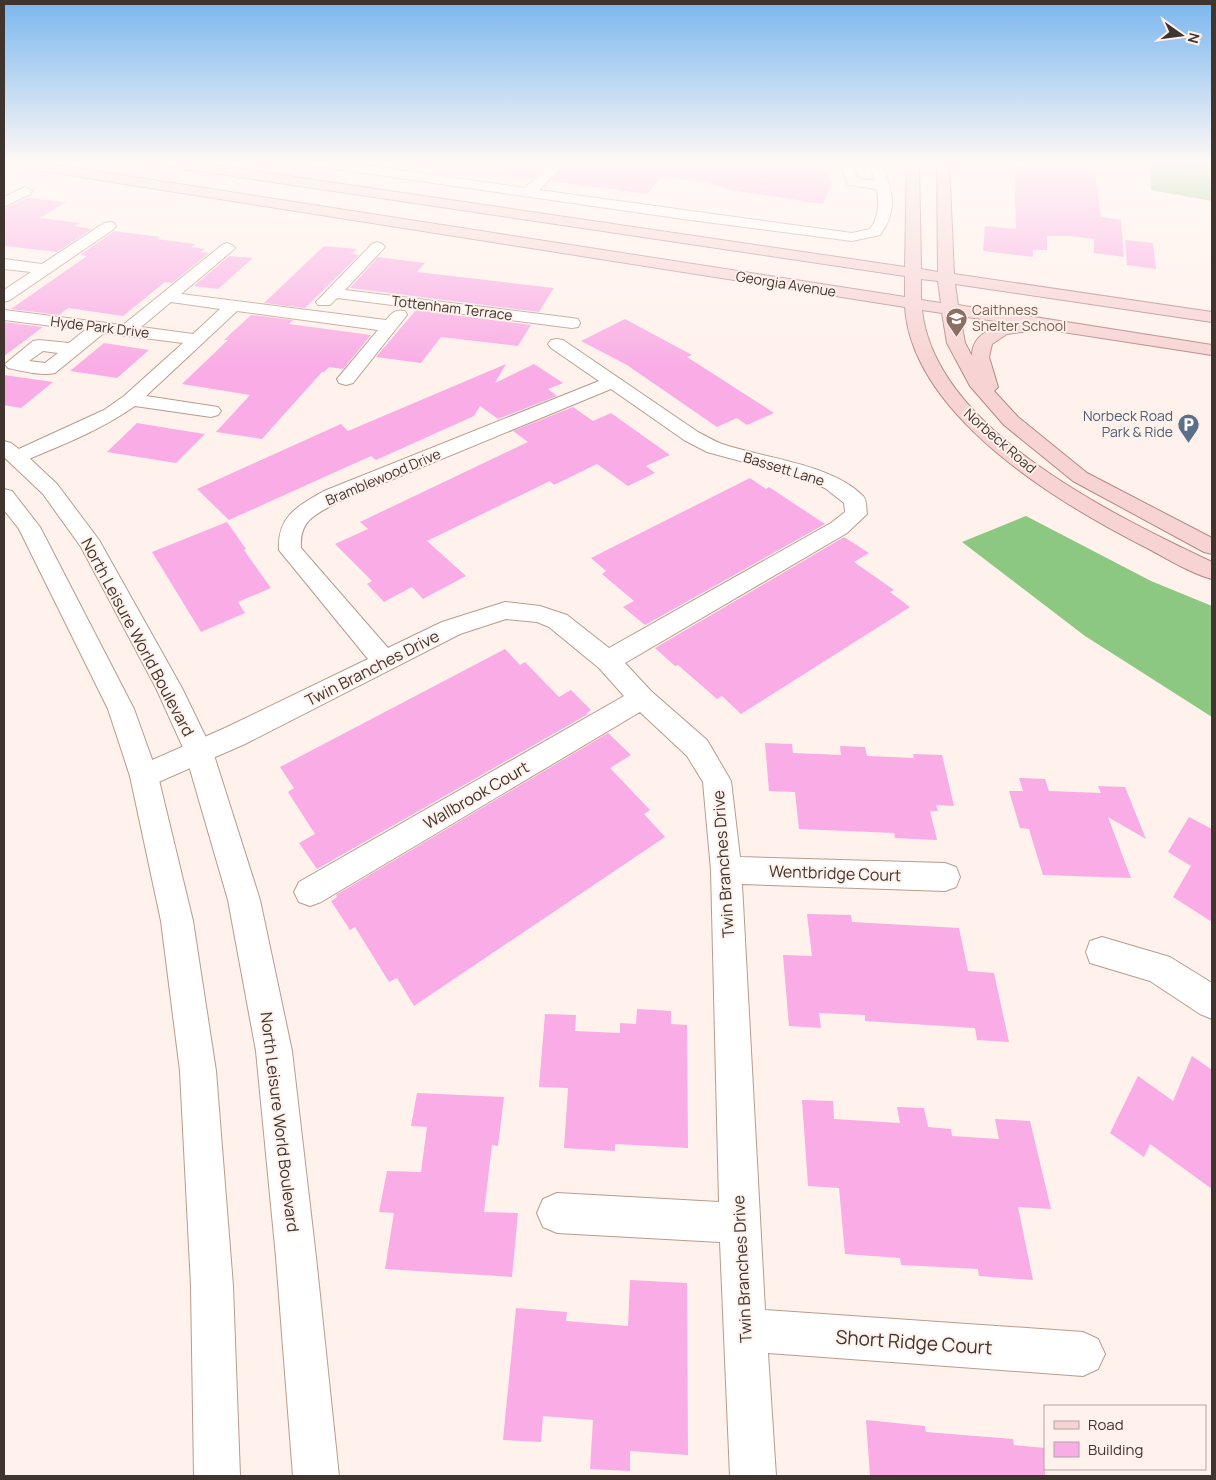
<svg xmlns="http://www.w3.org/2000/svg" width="1216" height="1480" viewBox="0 0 1216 1480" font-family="Manrope,sans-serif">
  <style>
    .forest { fill: #8cc882 }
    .building { fill: #f9ace5 }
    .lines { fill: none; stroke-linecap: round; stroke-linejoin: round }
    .street-casing { stroke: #ba9b8c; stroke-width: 2 }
    .secondary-casing { stroke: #ba9b8c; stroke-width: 2 }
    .primary-casing { stroke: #b38886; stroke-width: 2 }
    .street { fill: #fff; fill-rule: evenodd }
    .secondary { fill: #fff; fill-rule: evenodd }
    .primary { fill: #f7d3d3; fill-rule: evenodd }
    .labels { text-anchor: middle; stroke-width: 4; stroke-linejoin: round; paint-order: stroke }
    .far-street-label { font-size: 14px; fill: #40342e; stroke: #fff1eb }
    .far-education-label { font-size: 14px; fill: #785e54; stroke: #fff1eb; text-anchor: start }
    .far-service-label { font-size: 14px; fill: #4e5e75; stroke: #fff1eb; text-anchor: end }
    .street-label { font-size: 16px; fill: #40342e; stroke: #fff1eb }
    .near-street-label { font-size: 19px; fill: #40342e; stroke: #fff1eb }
  </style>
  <rect width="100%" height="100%" fill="#fff1eb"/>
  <!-- forest -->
  <g class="forest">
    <path d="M1141,161h71l-2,14 2,26 -61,-11v-27z"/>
    <path d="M1026,516l125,65 61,25v111l-127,-81 -123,-94z"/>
  </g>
  <!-- building -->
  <g class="building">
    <path d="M511,161h40l-19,18 -22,-3z"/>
    <path d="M570,161h253l9,23 -9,20 -99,-15 2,-2 -16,-2 2,-2 -50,-6 -15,17 -97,-13z"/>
    <path d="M1014,161h80l7,56 20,3 3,37 -30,-4v-14l-24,-3h-23v14h-14v7l-50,-6 2,-25 31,3z"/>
    <path d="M27,198l39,4 -26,16 40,5 -5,3 17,3 -35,23 -53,-6v-37z"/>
    <path d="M114,231l46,6 -3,2 39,5 -5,3 14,2 -5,3 9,1 -37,30 -7,-1 -42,34 -55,-8 -9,7 -48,-6 76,-53 -7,-1z"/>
    <path d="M1125,240l28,3 3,26 -29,-4z"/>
    <path d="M324,246l33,3 -5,5 7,1 -54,53 -41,-5z"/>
    <path d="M229,256l24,2 -35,31 -24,-3z"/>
    <path d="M378,257l47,6 -8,9 137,16 -15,24 -189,-24z"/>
    <path d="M416,310l115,15 -13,21 -77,-9 -20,26 -45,-6z"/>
    <path d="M251,315l42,5 -4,4 82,11 -28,34 -14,-2 -5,5h-2l-60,67 -46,-7 34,-37 -68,-11 46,-44h-4z"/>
    <path d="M625,319l67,36 -5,2 87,56 -27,12 -10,-7 -20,9 -90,-62 -46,-24z"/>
    <path d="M4,322l39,5 -39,29z"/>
    <path d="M104,343l45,7 -32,28 -47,-7z"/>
    <path d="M506,364l-11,19 39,-19 29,19 -15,6 9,7 -59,23 -18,-13 -6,10 -98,44 -5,-4 -142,64 -32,-31 144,-65 7,7z"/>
    <path d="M4,375l49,7 -32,26 -17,-3z"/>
    <path d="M573,407l20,14 18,-8 59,42 -24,11 9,7 -27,13 -31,-22 -43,21 -4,-4 -123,60 39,35 -43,23 -11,-12 -28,15 -17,-18 5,-3 -37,-37 33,-15 -8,-7 168,-80 -15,-11z"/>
    <path d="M137,423l36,6 32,5 -29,29 -69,-11z"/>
    <path d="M750,478l16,11 3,-2 56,37 -180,101 -22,-18 11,-6 -32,-27 4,-3 -15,-13z"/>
    <path d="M227,522l19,27 -2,1 27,38 -33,14 7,11 -44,19 -49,-80z"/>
    <path d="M844,537l25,16 -15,9 40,28 -4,2 20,15 -169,107 -19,-18 -5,3 -39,-34 -3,1 -20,-18z"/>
    <path d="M505,649l15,16 5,-3 34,35 12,-7 20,20 -4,3 1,1 -271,155 -18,-26 16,-9 -27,-42 6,-4 -14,-21z"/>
    <path d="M608,733l23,22 -21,13 40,42 -6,4 21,23 -251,169 -17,-28 -8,4 -34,-55 -5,3 -19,-29 6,-4 -1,-2z"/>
    <path d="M765,743l27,1 1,9 48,2 -1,-9 25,1 2,9 47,2 -1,-4 29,1 12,51 -18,-1 2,6h-8l7,29 -42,-2 -1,-5 -95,-4 -4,-37 -26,-1z"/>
    <path d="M1019,778l26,1 4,12 52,2 -3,-7 27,1 21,52 -38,-22 23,61 -88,-3 -14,-46 -9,-1 -11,-37h14z"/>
    <path d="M1189,817l23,12v93l-39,-25 18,-31 -23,-14z"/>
    <path d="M807,914l44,1 1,7 107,6 9,43 26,2 15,69 -32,-2 -2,-12 -110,-7v-6l-46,-2 2,15 -32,-2 -6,-71 29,1z"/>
    <path d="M637,1009l34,2v13l16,1 1,123 -73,-4v7l-51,-3 4,-60 -29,-1 6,-73 31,1 -1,16 45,2v-10l16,1z"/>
    <path d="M1192,1056l20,14v119l-62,-45 -6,13 -34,-24 28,-57 35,25z"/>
    <path d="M417,1093l87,4 -6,49 -6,-1 -8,67 34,1 -6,64 -127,-8 9,-56 -15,-1 8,-41 34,1 6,-45 -16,-1z"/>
    <path d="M802,1100l31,1 1,18 66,4 -3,-16 27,1 4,19 23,2 1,7 47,3 -4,-20 35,2 21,88 -33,-2 15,73 -54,-4 -1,-7 -77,-4 -1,-7 -55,-4 -6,-66 -31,-2z"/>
    <path d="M630,1280l57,3 1,172 -58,-4v20l-40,-2 3,-49 -50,-4 -2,26 -38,-2 13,-132 51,4 -1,9 62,5z"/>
    <path d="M866,1420l59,6 1,6 87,7 1,6 31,3v28h-175z"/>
  </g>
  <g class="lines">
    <defs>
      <g id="street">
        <path d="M303,161h35l187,27 29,-27h14l-29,29 313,43 18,-4c9,-12 9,-25 7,-40l-29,-4 -9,-24h13l6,18 17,2 -7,-20h13c11,28 18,49 -1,74l-28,6 -169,-22 -374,-54z"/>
        <path d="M25,187l7,4 -2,3 -26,13v-10z"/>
        <path d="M109,222l5,1 2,3 -2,3 -104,71 -6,2v-12l27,-18 -27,-3v-10l38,5 62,-41z"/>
        <path d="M377,242l5,2 3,3 -40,43 227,28 6,1 2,4 -2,4 -6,1 -235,-30 -7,7h-12l-2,-3 56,-58z"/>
        <path d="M227,243l5,2 3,3 -3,3 -51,43 205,26c6,-7 9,-11 19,-9l2,4 -54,68 -7,2 -7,-2 -2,-4 41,-49 -141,-19 -91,85 72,11 3,4 -3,4 -7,2 -76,-11c-34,24 -73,39 -111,55l-7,2 -7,-2 -3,-4 3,-4 94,-43 20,-14 59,-53 -79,-10 -49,40c-14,3 -33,-2 -47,-5l-3,-4 28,-23 6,-1 30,3 16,-13 -81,-10v-10l119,15 99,-80zM171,302l49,7 -27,25 -52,-7zM43,351l15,2 -13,10 -16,-2z"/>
        <path d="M557,339l6,1 135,92c8,4 16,9 24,12 41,14 110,20 141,52 4,4 3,12 4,18l-20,19 -222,130 26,28 56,49 24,41 9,76 205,6 11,4 4,10 -4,10 -11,4 -203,-7 23,426 318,22 15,7 7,15 -7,15 -15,7 -315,-23 8,123h-46l-10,-234 -163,-9 -14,-6 -6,-14 6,-14 14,-6 162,9 -8,-332 -8,-88 -16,-26 -47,-44 -319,190 -11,4 -11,-4 -5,-10 5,-10 325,-186 -25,-28 -50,-41 -12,-5 -31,-3 -46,15 -215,110 -91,40 -10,4 -10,-4 -4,-8 4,-8 91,-40 143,-69 -89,-109c-2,-34 19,-44 45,-59l275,-110 -48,-33 -3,-4 3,-4zM611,389l73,51 23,12 85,23 33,13 19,15 1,9 -14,11 -222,125 -42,-33 -27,-9 -35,-4 -63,20 -54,26 -87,-100c-2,-29 16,-34 39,-47z"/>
        <path d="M1102,937l68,20 42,26v36l-12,-5 -50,-33 -60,-18 -4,-11 4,-11z"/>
      </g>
      <g id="secondary">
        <path d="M4,441l7,2 13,10 33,31 42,56 83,148 31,64 47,148 32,151 24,206 23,219h-46l-17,-219 -20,-206 -28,-151 -43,-148 -29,-64 -75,-141 -38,-53 -39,-37z"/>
        <path d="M4,489l8,2 28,36 94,182 24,67 35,145 23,150 17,215 7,190h-46l-3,-190 -11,-215 -19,-150 -31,-145 -22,-67 -89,-180 -15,-19z"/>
      </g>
      <path id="primary" d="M4,161h27l874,136v-21l-746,-111 -6,-4h34l718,106 2,-106h12l2,108 17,3 -1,-111h12l5,113 258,38v10l-257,-38 3,21 254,40v10l-175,-27 -7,3 -23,3 -15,10 -3,13 9,30 -4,4 24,26 69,56 125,65v16l-8,-2 -131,-71 -69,-56 -34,-39 -23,-43 -5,-30 -20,-3c13,120 193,206 290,252v17c-23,-6 -47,-22 -69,-33 -86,-44 -231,-131 -238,-239l-901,-142zM921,279l17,2 3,22 -20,-3zM960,316l50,7c-18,5 -38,11 -38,33l-7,-13z"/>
    </defs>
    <!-- street casing -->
    <use href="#street" class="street-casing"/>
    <!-- secondary casing -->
    <use href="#secondary" class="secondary-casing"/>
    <!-- primary casing -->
    <use href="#primary" class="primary-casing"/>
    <!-- street -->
    <use href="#street" class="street"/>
    <!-- secondary -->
    <use href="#secondary" class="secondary"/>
    <!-- primary -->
    <use href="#primary" class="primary"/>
  </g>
  <!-- sky -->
  <linearGradient id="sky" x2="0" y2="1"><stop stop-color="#7ab6ee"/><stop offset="0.44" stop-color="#fff9f6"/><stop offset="1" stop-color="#fff9f6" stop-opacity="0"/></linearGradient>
  <rect width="1216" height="369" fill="url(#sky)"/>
  <!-- icons -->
  <defs>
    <symbol id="school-pin" viewBox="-11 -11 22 30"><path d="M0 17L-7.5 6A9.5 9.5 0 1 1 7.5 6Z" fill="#8d6e63" stroke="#fff1eb"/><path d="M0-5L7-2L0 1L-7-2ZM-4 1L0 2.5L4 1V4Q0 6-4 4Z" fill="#fff"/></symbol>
    <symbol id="parking-pin" viewBox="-11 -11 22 30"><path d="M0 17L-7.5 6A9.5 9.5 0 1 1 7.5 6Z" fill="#5c6f8a" stroke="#fff1eb"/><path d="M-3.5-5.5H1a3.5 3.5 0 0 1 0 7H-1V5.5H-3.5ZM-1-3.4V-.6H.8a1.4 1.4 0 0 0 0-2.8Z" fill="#fff"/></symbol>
  </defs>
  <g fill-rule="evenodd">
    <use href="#school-pin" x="944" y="306" width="25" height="34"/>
    <use href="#parking-pin" x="1176" y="412" width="25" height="34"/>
  </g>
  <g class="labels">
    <!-- far-street labels -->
    <g class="far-street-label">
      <text transform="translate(786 284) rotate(9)" y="5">Georgia Avenue</text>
      <text transform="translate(452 308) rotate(7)" y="5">Tottenham Terrace</text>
      <text transform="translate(100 327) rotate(7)" y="5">Hyde Park Drive</text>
      <text transform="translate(1000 441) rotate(41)" y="5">Norbeck Road</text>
      <text transform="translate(784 469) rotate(17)" y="5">Bassett Lane</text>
      <text transform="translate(383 477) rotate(-23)" y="5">Bramblewood Drive</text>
    </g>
    <!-- far-education labels -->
    <g class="far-education-label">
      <text x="972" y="315">Caithness<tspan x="972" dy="16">Shelter School</tspan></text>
    </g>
    <!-- far-service labels -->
    <g class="far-service-label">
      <text x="1173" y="421">Norbeck Road<tspan x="1173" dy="16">Park &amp; Ride</tspan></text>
    </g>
    <!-- street labels -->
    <g class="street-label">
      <text transform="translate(138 637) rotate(62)" y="6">North Leisure World Boulevard</text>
      <text transform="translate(372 668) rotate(-27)" y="6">Twin Branches Drive</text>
      <text transform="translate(476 795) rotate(-30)" y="6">Wallbrook Court</text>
      <text transform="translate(723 864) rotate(-94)" y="6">Twin Branches Drive</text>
      <text transform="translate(835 873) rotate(2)" y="6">Wentbridge Court</text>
      <text transform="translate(280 1122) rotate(83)" y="6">North Leisure World Boulevard</text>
      <text transform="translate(742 1269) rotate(-93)" y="6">Twin Branches Drive</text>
    </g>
    <!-- near-street labels -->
    <g class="near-street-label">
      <text transform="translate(914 1342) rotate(4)" y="7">Short Ridge Court</text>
    </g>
  </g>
  <!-- border -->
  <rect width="1216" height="1480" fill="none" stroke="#40342e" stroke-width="10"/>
  <!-- legend -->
  <rect x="1044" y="1405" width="162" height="65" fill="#fff1eb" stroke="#b3a59f"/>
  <rect x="1054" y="1421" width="25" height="8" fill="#f7d3d3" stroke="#b3a59f"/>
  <text x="1088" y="1430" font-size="15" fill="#40342e">Road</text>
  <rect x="1054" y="1442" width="25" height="15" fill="#f9ace5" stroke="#b3a59f"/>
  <text x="1088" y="1455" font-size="15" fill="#40342e">Building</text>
  <!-- north arrow -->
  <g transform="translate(1181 35) rotate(104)" stroke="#fff1eb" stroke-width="4" paint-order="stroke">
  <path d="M0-4L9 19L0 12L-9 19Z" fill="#40342e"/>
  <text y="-8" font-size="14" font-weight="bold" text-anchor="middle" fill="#40342e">N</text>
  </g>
</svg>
